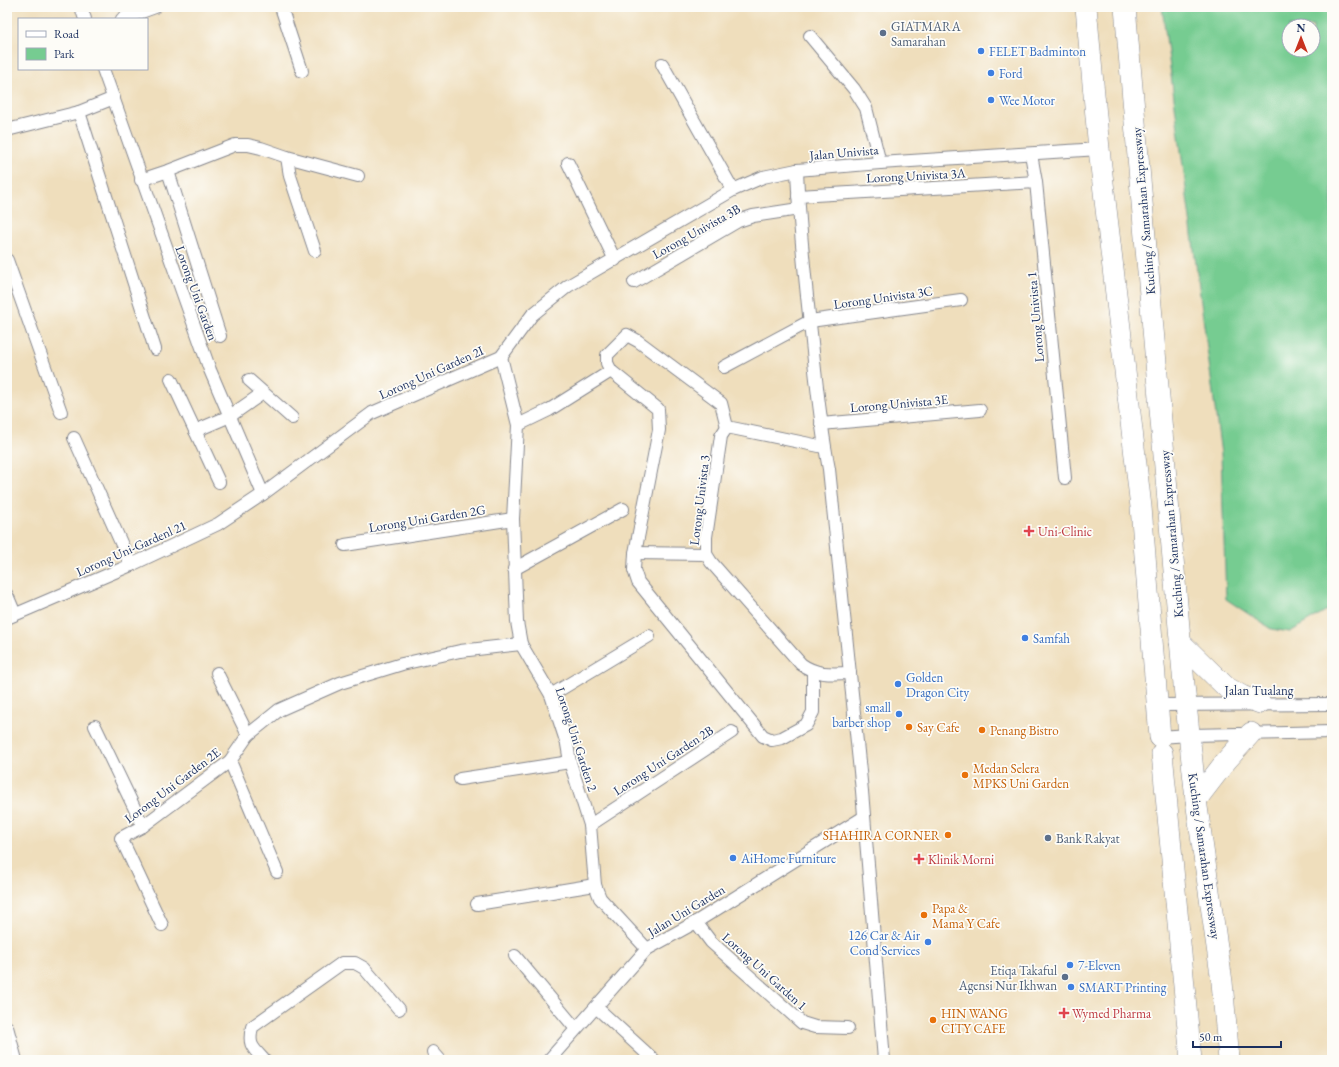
<svg xmlns="http://www.w3.org/2000/svg" width="1339" height="1067" viewBox="0 0 1339 1067" font-family="'EB Garamond',serif">
  <style>
    .green { fill: #76cc91; stroke: #487e78; fill-rule: evenodd }
    .lines { fill: none; stroke-linecap: round; stroke-linejoin: round }
    .minor-casing { stroke: #85868d; stroke-width: 14 }
    .trunk-casing { stroke: #85868d; stroke-width: 22 }
    .minor { stroke: #fff; stroke-width: 12 }
    .trunk { stroke: #fff; stroke-width: 21 }
    .service-dot { fill: #5c6f8a; stroke: #fdfcf7; stroke-width: 1.5 }
    .shop-dot { fill: #3f7fe0; stroke: #fdfcf7; stroke-width: 1.5 }
    .health-dot { fill: #e0444e; stroke: #fdfcf7; stroke-width: 1.5 }
    .food-dot { fill: #e8710a; stroke: #fdfcf7; stroke-width: 1.5 }
    .labels { text-anchor: middle; stroke-width: 3.5; stroke-linejoin: round; paint-order: stroke }
    .service-label { font-size: 13px; fill: #4e5e75; stroke: #fdfcf7; text-anchor: start }
    .shop-label { font-size: 13px; fill: #366cbe; stroke: #fdfcf7; text-anchor: start }
    .street-label { font-size: 13px; fill: #1b2f5e; stroke: #fdfcf7 }
    .health-label { font-size: 13px; fill: #be3a42; stroke: #fdfcf7; text-anchor: start }
    .food-label { font-size: 13px; fill: #c56008; stroke: #fdfcf7; text-anchor: start }
  </style>
  <rect width="100%" height="100%" fill="#fdfcf7"/>
  <filter id="ink" filterUnits="userSpaceOnUse"><feTurbulence type="fractalNoise" baseFrequency=".025" numOctaves="2"/><feDisplacementMap in="SourceGraphic" scale="8" xChannelSelector="R" yChannelSelector="G"/><feConvolveMatrix kernelMatrix="1 2 1 2 8 2 1 2 1" color-interpolation-filters="sRGB"/></filter>
  <filter id="wash" filterUnits="userSpaceOnUse"><feTurbulence type="fractalNoise" baseFrequency=".012" numOctaves="4" result="noise"/><feDisplacementMap in="SourceGraphic" scale="16" xChannelSelector="R" yChannelSelector="G"/><feGaussianBlur stdDeviation="0.9" result="paint"/><feColorMatrix in="noise" values="0 0 0 0 0 0 0 0 0 0 0 0 0 0 0 0 0 1.4 0 .05"/><feComposite in="paint" operator="in"/></filter>
  <g filter="url(#wash)">
    <rect width="100%" height="100%" fill="#efdebc"/>
    <!-- green -->
    <path class="green" d="M1162,7h170v600l-42,25 -19,-3 -45,-30 -5,-145zM1289,26h24v24h-24z"/>
  </g>
  <g filter="url(#ink)">
    <g class="lines">
      <defs>
        <g id="minor">
          <path d="M81,7l4,12"/>
          <path d="M281,7l21,64"/>
          <path d="M122,19l33,-12"/>
          <path d="M810,36l44,53 12,19 14,55"/>
          <path d="M662,64l71,126"/>
          <path d="M103,69l107,301 53,124"/>
          <path d="M79,112l76,237"/>
          <path d="M7,130l72,-18 35,-14"/>
          <path d="M1031,154l5,28 29,296"/>
          <path d="M287,157l3,19 25,75"/>
          <path d="M568,163l47,97"/>
          <path d="M797,170c2,55 8,109 14,163 5,46 9,91 18,136l33,322 22,269"/>
          <path d="M168,171l52,165"/>
          <path d="M141,180l27,-9 67,-26h13l13,3 26,9 71,19"/>
          <path d="M798,196l238,-14"/>
          <path d="M7,260l54,152"/>
          <path d="M634,282l104,-61 15,-5 46,-7"/>
          <path d="M501,357l17,68 -5,94 4,103 4,22 30,51 16,49 3,18 20,63 5,60 5,13 47,51"/>
          <path d="M724,367l86,-46 151,-21"/>
          <path d="M171,379l48,103"/>
          <path d="M249,380l43,38"/>
          <path d="M821,424l159,-14"/>
          <path d="M518,425l31,-15 62,-39"/>
          <path d="M727,427l-6,-24 -83,-62 -11,-6 -20,20v8l4,8 47,38 1,21 -24,123 -1,17 4,12 125,154 9,4 10,-2 24,-13 7,-13v-41"/>
          <path d="M195,431l35,-15 33,-23"/>
          <path d="M74,438l57,127"/>
          <path d="M824,447l-97,-20 -6,9 -15,101v17l5,8 90,102c15,11 30,10 49,9"/>
          <path d="M345,545l168,-26"/>
          <path d="M635,553l71,1"/>
          <path d="M514,569l109,-60"/>
          <path d="M7,595l8,19"/>
          <path d="M7,618l124,-53 87,-41 45,-30 109,-81 129,-56 31,-42 36,-29 165,-96 30,-13 34,-7 83,-7 219,-14"/>
          <path d="M217,673l31,62"/>
          <path d="M551,695l98,-59"/>
          <path d="M1158,705l174,-1"/>
          <path d="M95,726l48,100"/>
          <path d="M1160,737l29,-2 143,-3"/>
          <path d="M230,761l47,111"/>
          <path d="M460,779l110,-17"/>
          <path d="M590,825l142,-93"/>
          <path d="M477,904l118,-19"/>
          <path d="M696,922l15,20 91,81 13,4 33,1"/>
          <path d="M162,925l-41,-87 22,-12 87,-65 18,-26 31,-25 61,-27 62,-19 58,-13 61,-7"/>
          <path d="M515,956l61,73"/>
          <path d="M596,1007l58,53"/>
          <path d="M7,1027l9,33"/>
          <path d="M433,1052l7,8"/>
          <path d="M264,1060c-12,-13 -16,-15 -12,-33l90,-64h13l9,5 35,41"/>
          <path d="M549,1060l98,-111 49,-27 168,-105"/>
        </g>
        <g id="trunk">
          <path d="M1086,7l13,142 42,358 19,230"/>
          <path d="M1125,7l59,678 12,115 26,182 7,78"/>
          <path d="M1180,642l46,45 16,9 18,7"/>
          <path d="M1162,753l29,307"/>
          <path d="M1196,800l30,-39 25,-28"/>
        </g>
      </defs>
      <!-- minor casing -->
      <use href="#minor" class="minor-casing"/>
      <!-- trunk casing -->
      <use href="#trunk" class="trunk-casing"/>
      <!-- minor -->
      <use href="#minor" class="minor"/>
      <!-- trunk -->
      <use href="#trunk" class="trunk"/>
    </g>
  </g>
  <!-- markers -->
  <g class="service-dot">
    <circle cx="883" cy="33" r="4"/>
    <circle cx="1048" cy="838" r="4"/>
    <circle cx="1065" cy="977" r="4"/>
  </g>
  <g class="shop-dot">
    <circle cx="981" cy="51" r="4"/>
    <circle cx="991" cy="73" r="4"/>
    <circle cx="991" cy="100" r="4"/>
    <circle cx="1025" cy="638" r="4"/>
    <circle cx="898" cy="684" r="4"/>
    <circle cx="899" cy="714" r="4"/>
    <circle cx="733" cy="858" r="4"/>
    <circle cx="928" cy="942" r="4"/>
    <circle cx="1070" cy="965" r="4"/>
    <circle cx="1071" cy="987" r="4"/>
  </g>
  <g class="health-dot">
    <path d="M1027 525h4v4h4v4h-4v4h-4v-4h-4v-4h4z"/>
    <path d="M917 853h4v4h4v4h-4v4h-4v-4h-4v-4h4z"/>
    <path d="M1062 1007h4v4h4v4h-4v4h-4v-4h-4v-4h4z"/>
  </g>
  <g class="food-dot">
    <circle cx="909" cy="727" r="4"/>
    <circle cx="982" cy="730" r="4"/>
    <circle cx="965" cy="775" r="4"/>
    <circle cx="948" cy="835" r="4"/>
    <circle cx="924" cy="915" r="4"/>
    <circle cx="933" cy="1020" r="4"/>
  </g>
  <g class="labels">
    <!-- service labels -->
    <g class="service-label">
      <text x="891" y="31">GIATMARA<tspan x="891" dy="15">Samarahan</tspan></text>
      <text x="1056" y="843">Bank Rakyat</text>
      <text x="1057" y="975" text-anchor="end">Etiqa Takaful<tspan x="1057" dy="15">Agensi Nur Ikhwan</tspan></text>
    </g>
    <!-- shop labels -->
    <g class="shop-label">
      <text x="989" y="56">FELET Badminton</text>
      <text x="999" y="78">Ford</text>
      <text x="999" y="105">Wee Motor</text>
      <text x="1033" y="643">Samfah</text>
      <text x="906" y="682">Golden<tspan x="906" dy="15">Dragon City</tspan></text>
      <text x="891" y="712" text-anchor="end">small<tspan x="891" dy="15">barber shop</tspan></text>
      <text x="741" y="863">AiHome Furniture</text>
      <text x="920" y="940" text-anchor="end">126 Car &amp; Air<tspan x="920" dy="15">Cond Services</tspan></text>
      <text x="1078" y="970">7-Eleven</text>
      <text x="1079" y="992">SMART Printing</text>
    </g>
    <!-- street labels -->
    <g class="street-label">
      <text transform="translate(844 152) rotate(-5)" y="5">Jalan Univista</text>
      <text transform="translate(916 175) rotate(-3)" y="5">Lorong Univista 3A</text>
      <text transform="translate(1143 211) rotate(-95)" y="5">Kuching / Samarahan Expressway</text>
      <text transform="translate(696 231) rotate(-29)" y="5">Lorong Univista 3B</text>
      <text transform="translate(197 293) rotate(70)" y="5">Lorong Uni Garden</text>
      <text transform="translate(883 297) rotate(-8)" y="5">Lorong Univista 3C</text>
      <text transform="translate(1035 317) rotate(-95)" y="5">Lorong Univista 1</text>
      <text transform="translate(431 372) rotate(-24)" y="5">Lorong Uni Garden 2I</text>
      <text transform="translate(899 403) rotate(-5)" y="5">Lorong Univista 3E</text>
      <text transform="translate(699 500) rotate(-83)" y="5">Lorong Univista 3</text>
      <text transform="translate(427 518) rotate(-9)" y="5">Lorong Uni Garden 2G</text>
      <text transform="translate(1171 534) rotate(-95)" y="5">Kuching / Samarahan Expressway</text>
      <text transform="translate(131 548) rotate(-24)" y="5">Lorong Uni-Gardenl 21</text>
      <text x="1259" y="695">Jalan Tualang</text>
      <text transform="translate(577 739) rotate(72)" y="5">Lorong Uni Garden 2</text>
      <text transform="translate(663 760) rotate(-33)" y="5">Lorong Uni Garden 2B</text>
      <text transform="translate(172 785) rotate(-37)" y="5">Lorong Uni Garden 2E</text>
      <text transform="translate(1205 856) rotate(82)" y="5">Kuching / Samarahan Expressway</text>
      <text transform="translate(686 910) rotate(-31)" y="5">Jalan Uni Garden</text>
      <text transform="translate(765 971) rotate(42)" y="5">Lorong Uni Garden 1</text>
    </g>
    <!-- health labels -->
    <g class="health-label">
      <text x="1038" y="536">Uni-Clinic</text>
      <text x="928" y="864">Klinik Morni</text>
      <text x="1072" y="1018">Wymed Pharma</text>
    </g>
    <!-- food labels -->
    <g class="food-label">
      <text x="917" y="732">Say Cafe</text>
      <text x="990" y="735">Penang Bistro</text>
      <text x="973" y="773">Medan Selera<tspan x="973" dy="15">MPKS Uni Garden</tspan></text>
      <text x="940" y="840" text-anchor="end">SHAHIRA CORNER</text>
      <text x="932" y="913">Papa &amp;<tspan x="932" dy="15">Mama Y Cafe</tspan></text>
      <text x="941" y="1018">HIN WANG<tspan x="941" dy="15">CITY CAFE</tspan></text>
    </g>
  </g>
  <!-- margin -->
  <rect width="1339" height="1067" fill="none" stroke="#fdfcf7" stroke-width="24"/>
  <!-- legend -->
  <rect x="18" y="18" width="130" height="52" fill="#fdfcf7" stroke="#a3aaba"/>
  <rect x="26" y="31" width="20" height="6" fill="#ffffff" stroke="#a3aaba"/>
  <text x="54" y="38" font-size="12" fill="#1b2f5e">Road</text>
  <rect x="26" y="48" width="20" height="12" fill="#76cc91" stroke="#a3aaba"/>
  <text x="54" y="58" font-size="12" fill="#1b2f5e">Park</text>
  <!-- north arrow -->
  <g transform="translate(1301 38)"><circle r="19" fill="#fdfcf7" stroke="#a3aaba"/>
  <path d="M0-3L7 15L0 10L-7 15Z" fill="#c8321e"/>
  <text y="-6" font-size="11" font-weight="bold" text-anchor="middle" fill="#1b2f5e">N</text>
  </g>
  <!-- scale -->
  <path d="M1193 1041v6h88v-6" fill="none" stroke="#1b2f5e" stroke-width="2"/>
  <text x="1199" y="1041" font-size="12" fill="#1b2f5e" stroke="#fdfcf7" stroke-width="3" paint-order="stroke">50 m</text>
</svg>
